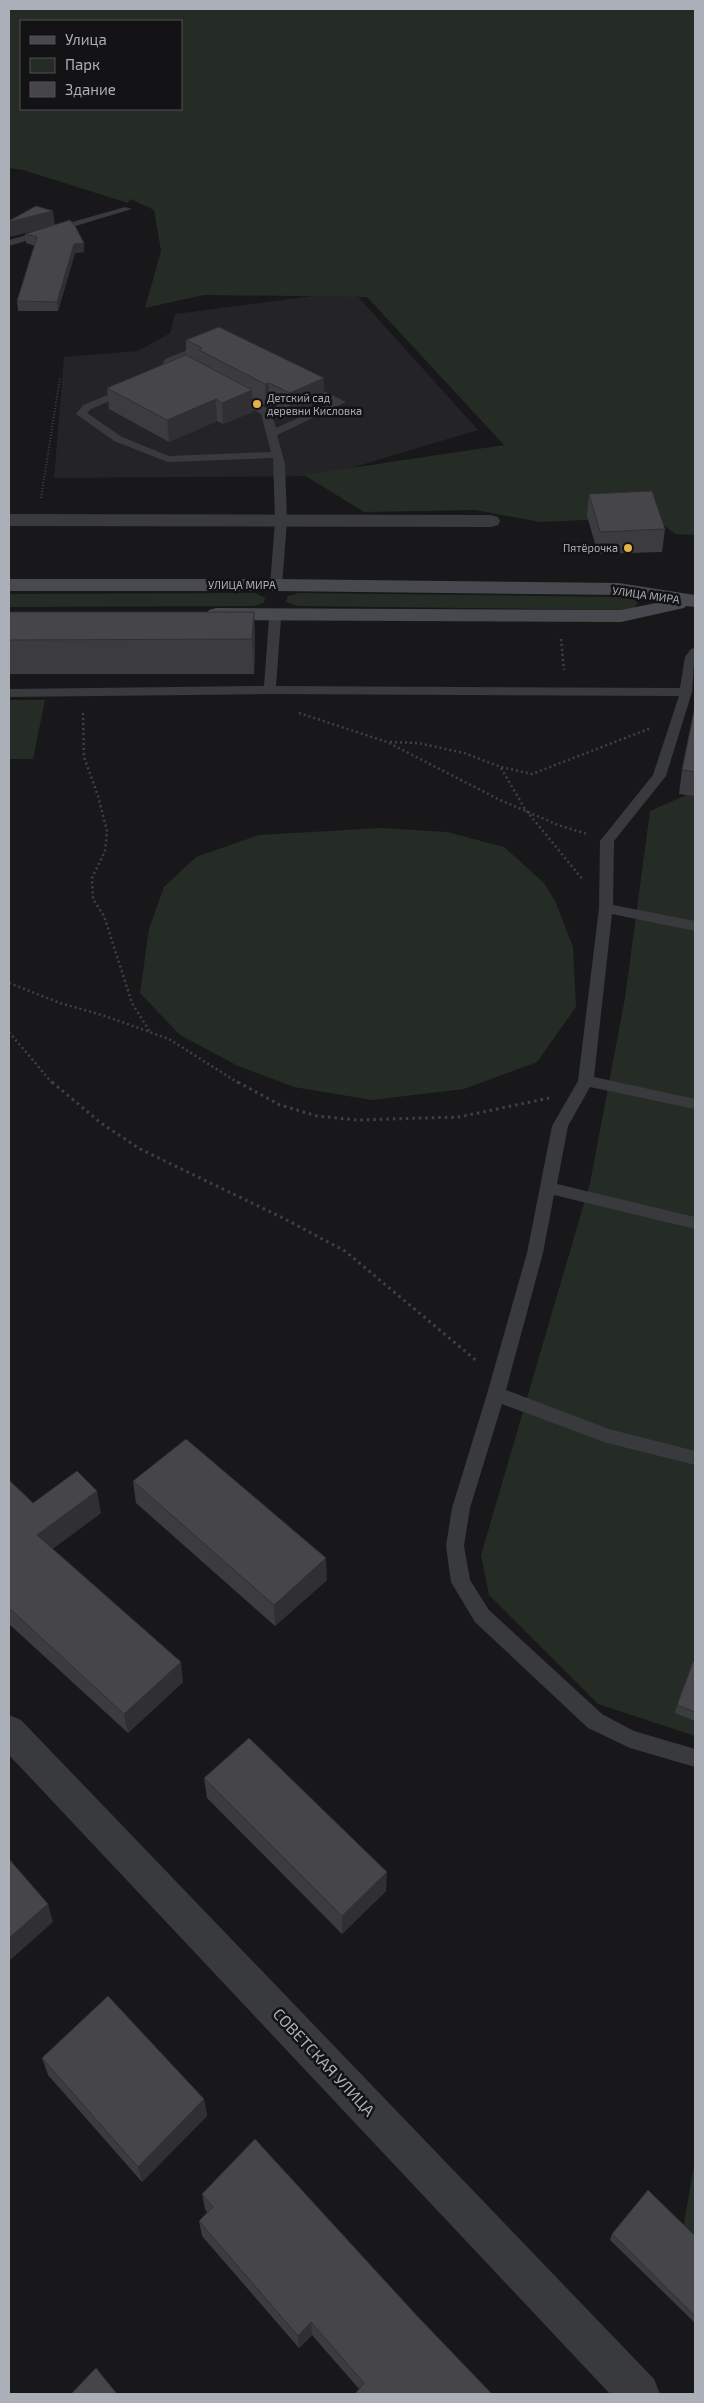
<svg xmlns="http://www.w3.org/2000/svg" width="704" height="2403" viewBox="0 0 704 2403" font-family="'Exo 2',sans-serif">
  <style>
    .built { fill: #242427 }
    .green { fill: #242c25; fill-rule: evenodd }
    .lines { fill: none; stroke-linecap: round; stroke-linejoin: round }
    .path-far2 { stroke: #3f4145; stroke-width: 2; stroke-dasharray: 1 2; stroke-linecap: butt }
    .path-far1 { stroke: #3f4145; stroke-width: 2.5; stroke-dasharray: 2 3; stroke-linecap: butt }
    .path { stroke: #3f4145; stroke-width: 3; stroke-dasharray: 2.5 4; stroke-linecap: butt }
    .lane { fill: #393a3e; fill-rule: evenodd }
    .street { fill: #393a3e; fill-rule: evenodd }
    .secondary { fill: #47494e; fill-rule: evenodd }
    .wall { fill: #3b3b40 }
    .shaded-wall { fill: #303034 }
    .building { fill: #45454a; stroke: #303034 }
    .poi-dot { fill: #e3b147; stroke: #131315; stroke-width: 2 }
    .labels { text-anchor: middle; stroke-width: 5; stroke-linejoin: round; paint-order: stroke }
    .far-poi-label { font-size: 11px; fill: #abafb8; stroke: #131315; text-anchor: start }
    .far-street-label { font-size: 11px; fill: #abafb8; stroke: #131315 }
    .near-street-label { font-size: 16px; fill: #abafb8; stroke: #131315 }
  </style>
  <rect width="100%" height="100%" fill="#18181a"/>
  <!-- built -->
  <path class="built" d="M353,291l125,139 -154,46 -270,2 10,-121 74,-6 32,-18 5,-19z"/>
  <!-- green -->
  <g class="green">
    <path d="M9,9h686v526l-20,-1 -21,-17 -114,5 -65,-12 -111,2 -60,-37 200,-30 -137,-148 -163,-2 -59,13 16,-57 -7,-41 -24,-11 -2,4 -105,-33 -14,-2zM21,21h160v88h-160z"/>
    <path d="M255,593l10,5 -1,5 -10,3 -245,1v-13z"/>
    <path d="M299,593l326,4 7,1 6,5 -4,5 -7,2 -329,-4 -12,-4 2,-6z"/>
    <path d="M9,700h36l-12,59h-24z"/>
    <path d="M695,791v945l-97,-32 -109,-109 -8,-40 109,-372 35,-185 25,-187z"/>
    <path d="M381,828l66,4 57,15 40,36 11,18 18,46 3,60 -39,55 -73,27 -92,11 -78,-13 -56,-21 -58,-31 -40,-42 9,-64 15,-42 32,-30 63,-22z"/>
    <path d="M695,2160v121l-16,-29z"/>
  </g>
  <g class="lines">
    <!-- path-far2 -->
    <path class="path-far2" d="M41,498l19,-120"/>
    <!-- path-far1 -->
    <g class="path-far1">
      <path d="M561,639l3,31"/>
      <path d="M83,713l1,44 14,39 9,35 -2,20 -13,27 1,21 11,17 28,87 18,29"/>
      <path d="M299,713l88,29 111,57 60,26 29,9"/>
      <path d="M390,742l28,1 46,10 37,14 31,7 119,-46"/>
      <path d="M501,768l24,41 58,71"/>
      <path d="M9,983l51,20 45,13 64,23 71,45"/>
      <path d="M9,1032l44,52"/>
    </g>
    <!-- path -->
    <g class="path">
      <path d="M52,1082l49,41 39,26 143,69 62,33 133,111"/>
      <path d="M238,1082l42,23 37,11 40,4 102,-3 90,-19"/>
    </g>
    <!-- lane -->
    <g class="lane">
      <path d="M125,207l7,2 -123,37v-6z"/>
      <path d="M206,343l4,1v4l-37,15 -6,13 -10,4 -5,-3 7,-5 6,-13z"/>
      <path d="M304,381l42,21 -69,33 8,29 2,57 -5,64 -6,4 -6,-4 5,-64 -2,-63 -105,4 -54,-21 -38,-27 7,-9 44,-18 5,3 -1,2 -40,17 -4,4 35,24 47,19 102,-4 -10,-38 -32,-18 1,-2h8l32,16 6,18 57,-26 -33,-16v-4z"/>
      <path d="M273,611l4,1 4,7 -5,67 404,2 5,-31 6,-8 4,-1 -3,44 -26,84 -52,65 -1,64 82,16v10l-83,-17 -18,163 101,22v10l-105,-22 -22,39 -11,58 138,33v12l-141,-34 -11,58 -37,137 103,39 86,22v14l-88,-22 -105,-39 -32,104 -6,38 6,34 19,30 113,104 32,17 61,18v18l-65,-19 -42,-20 -113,-106 -24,-40 -5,-36 6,-38 35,-114 40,-141 25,-127 26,-45 21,-173 1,-67 53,-66 26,-79 -409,-2 -261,3v-8l255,-3 5,-67 -2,-4z"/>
    </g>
    <!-- street -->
    <g class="street">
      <path d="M9,514l482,1 7,2 2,4 -2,4 -7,2 -482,-1z"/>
      <path d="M9,1715l12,5 633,659 6,15h-50l-601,-639z"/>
    </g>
    <!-- secondary -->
    <path class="secondary" d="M9,579h267l343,4 76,12v12l-9,-1 -2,2 -63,14 -405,-2 -7,-2 -3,-4 3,-4 7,-2 405,2 40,-8 -42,-7 -343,-4h-267z"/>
  </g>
  <!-- wall -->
  <g class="wall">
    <path d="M9,221l46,4 29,18v9l-9,1 -17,58h-40l-1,-10 18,-55 -9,-3 -1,-9 23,-7 -39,10z"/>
    <path d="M186,340l138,38v22l-34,15 -21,-11 -3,2 -14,-8 1,14 -30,12 -6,-3 -48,21 -60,-33 -2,-21 79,-33z"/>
    <path d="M589,494l76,35 -3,23 -64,2 -11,-38z"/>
    <path d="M9,612h245l1,34 -1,28h-245z"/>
    <path d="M695,706v90l-16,-2 3,-24z"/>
    <path d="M9,1480l24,23 68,10 -49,36 131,133 -55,51 -119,-109z"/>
    <path d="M133,1481l194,99 -52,46 -139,-123z"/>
    <path d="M695,1663v58l-20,-8 2,-8z"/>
    <path d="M204,1778l182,113 -44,43 -135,-136z"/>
    <path d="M42,2058l162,41 3,17 -65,66 -94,-107z"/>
    <path d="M202,2194l217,124 -60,71 -47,-54 -13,13 -97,-112 -3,-15 8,-9 -2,-3z"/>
    <path d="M612,2234l83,2v87l-85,-83z"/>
  </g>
  <!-- shaded-wall -->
  <g class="shaded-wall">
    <path d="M53,211l2,14 -46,12v-15z"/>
    <path d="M84,243v9l-9,1 -17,58 -1,-9 17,-58z"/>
    <path d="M324,378v22l-34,15v-22z"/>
    <path d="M269,383v21l-3,2 -1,-22z"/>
    <path d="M252,390l1,22 -30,12 -1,-21z"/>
    <path d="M216,399l1,22 -48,21 -2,-22z"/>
    <path d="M254,612l1,34 -1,28 -2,-35z"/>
    <path d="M97,1491l4,22 -59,44 -5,-22z"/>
    <path d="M326,1558l1,22 -52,46 -1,-21z"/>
    <path d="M181,1662l2,20 -55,51 -4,-19z"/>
    <path d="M387,1872l-1,19 -44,43v-18z"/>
    <path d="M48,1904l5,18 -44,39v-23z"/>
    <path d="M204,2099l3,17 -65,66 -4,-15z"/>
    <path d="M311,2322l1,13 -13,13 -1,-12z"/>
  </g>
  <!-- building -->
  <g class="building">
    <path d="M36,206l17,5 -44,11v-1z"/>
    <path d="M70,220l5,6 9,17 -10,1 -17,58 -40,-1 20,-64 -12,-3z"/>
    <path d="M219,327l105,51 -34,15 -21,-10 -4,1 -66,-34 3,-2 -16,-8z"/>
    <path d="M186,355l66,35 -30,13 -6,-4 -49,21 -60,-32z"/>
    <path d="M652,491l13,38 -65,3 -11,-38z"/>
    <path d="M9,612h245l-2,27 -243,1z"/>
    <path d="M695,706v66l-13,-2z"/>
    <path d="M186,1439l140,119 -52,47 -141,-124z"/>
    <path d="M77,1471l20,20 -60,44 144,127 -57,52 -115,-106v-9l1,-1 -1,-1v-117l24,23z"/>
    <path d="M693,1662l2,1v49l-18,-7z"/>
    <path d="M249,1738l138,134 -45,44 -138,-138z"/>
    <path d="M9,1859l39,45 -39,34z"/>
    <path d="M108,1996l96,103 -66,68 -96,-109z"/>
    <path d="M255,2139l164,179 73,76h-137l9,-11 -53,-61 -13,14 -99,-115 14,-14 -11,-13z"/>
    <path d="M648,2190l47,46v80l-83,-82z"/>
    <path d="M96,2368l21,26h-46z"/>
  </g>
  <!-- markers -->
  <g class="poi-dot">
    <circle cx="257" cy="404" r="5"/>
    <circle cx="628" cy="548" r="5"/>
  </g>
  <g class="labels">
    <!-- far-poi labels -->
    <g class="far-poi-label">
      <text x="267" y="402">Детский сад<tspan x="267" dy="13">деревни Кисловка</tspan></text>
      <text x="618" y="552" text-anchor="end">Пятёрочка</text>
    </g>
    <!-- far-street labels -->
    <g class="far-street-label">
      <text x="242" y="589">УЛИЦА МИРА</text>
      <text transform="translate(646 595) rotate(8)" y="4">УЛИЦА МИРА</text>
    </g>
    <!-- near-street labels -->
    <g class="near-street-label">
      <text transform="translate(324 2062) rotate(47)" y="6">СОВЕТСКАЯ УЛИЦА</text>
    </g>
  </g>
  <!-- border -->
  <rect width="704" height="2403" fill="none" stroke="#abafb8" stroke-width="20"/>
  <!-- legend -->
  <rect x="20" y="20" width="162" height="90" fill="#131315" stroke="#505156"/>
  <rect x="30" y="36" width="25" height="8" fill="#47494e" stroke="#505156"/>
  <text x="65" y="45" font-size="15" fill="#abafb8">Улица</text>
  <rect x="30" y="58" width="25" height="15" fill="#242c25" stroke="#505156"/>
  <text x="65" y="70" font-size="15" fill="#abafb8">Парк</text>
  <rect x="30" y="82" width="25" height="15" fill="#45454a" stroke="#505156"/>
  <text x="65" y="95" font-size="15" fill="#abafb8">Здание</text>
</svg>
